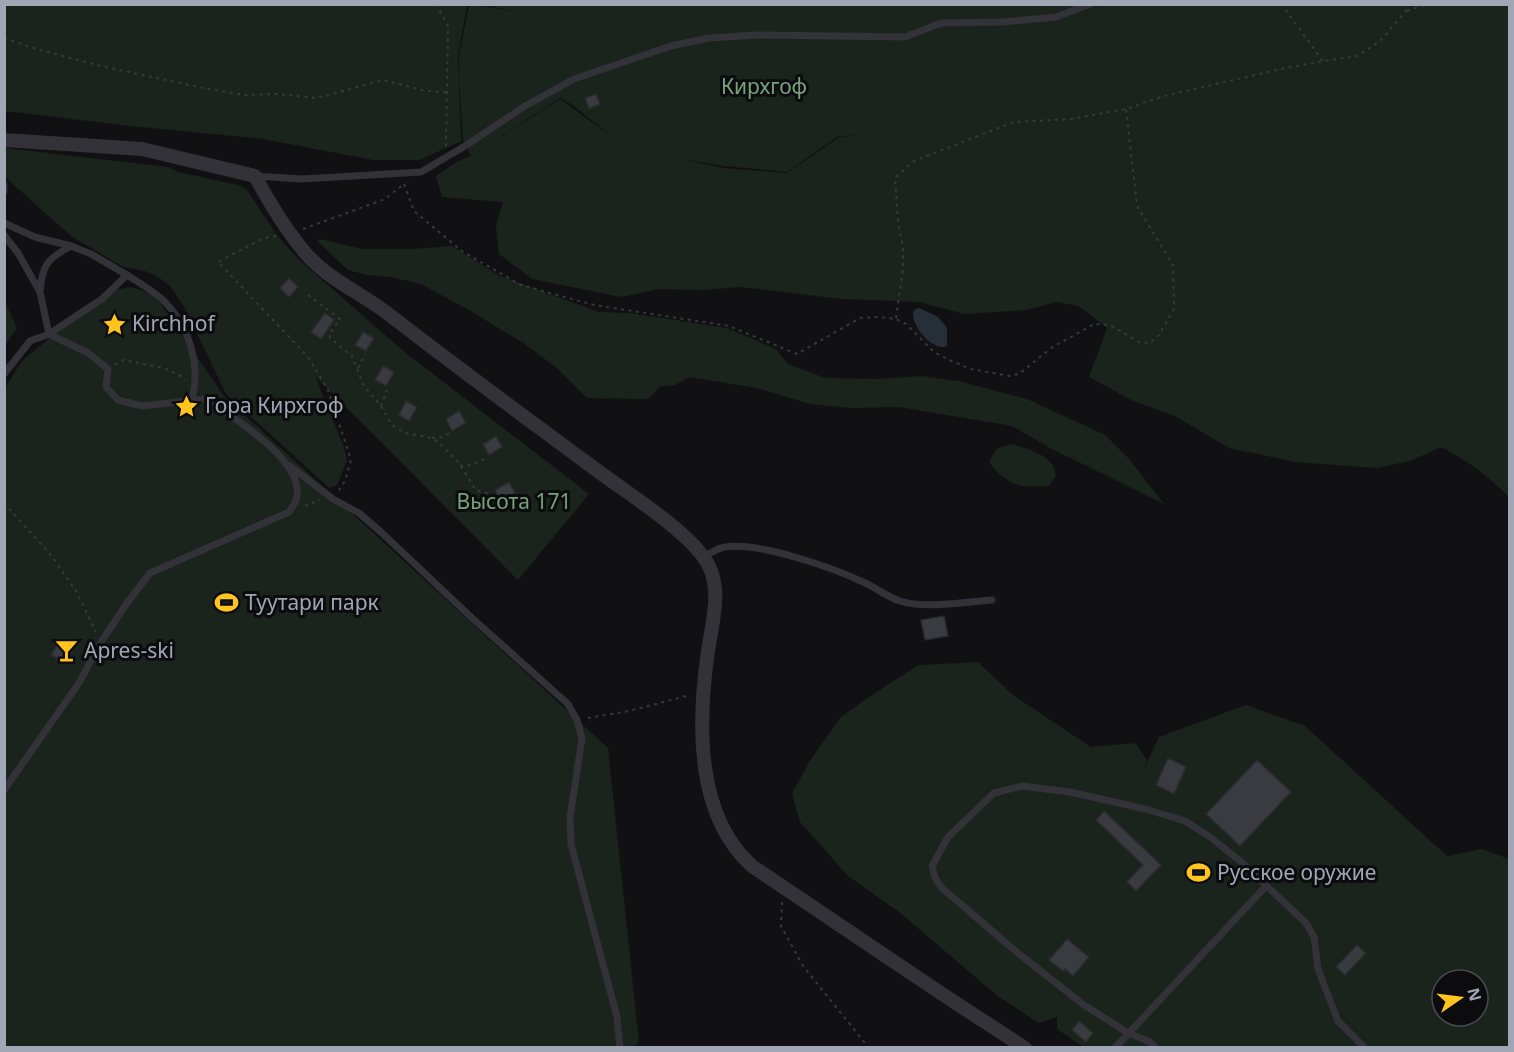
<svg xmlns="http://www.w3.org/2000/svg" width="1514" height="1052" viewBox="0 0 1514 1052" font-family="'Noto Sans',sans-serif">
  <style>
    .green { fill: #1b231d; fill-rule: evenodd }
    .water { fill: #262f38 }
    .building { fill: #3a3b41; stroke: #2b2b2f; stroke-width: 1.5 }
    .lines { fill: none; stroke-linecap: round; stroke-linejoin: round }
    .path { stroke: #38393f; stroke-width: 2; stroke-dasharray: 3 4.5; stroke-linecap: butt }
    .lane { stroke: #323238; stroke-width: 7 }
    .street { stroke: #323238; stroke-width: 14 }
    .labels { text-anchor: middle; stroke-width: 6; stroke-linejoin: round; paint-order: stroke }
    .park-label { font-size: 21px; fill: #76a27c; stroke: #0c0c0e }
    .poi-label { font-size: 21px; fill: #a1a6b5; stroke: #0c0c0e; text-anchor: start }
  </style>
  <rect width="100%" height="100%" fill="#111113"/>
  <!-- green -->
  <g class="green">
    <path d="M1110,4l399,1v492c-21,-21 -42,-37 -68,-50l-31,14 -34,7 -81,-6 -66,-14 -54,-32 -42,-15 -44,-24 18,-49 -28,-22 -23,-4 -29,8 -63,4 -45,-12 -77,-3 -102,-12 -36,3 -45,-1 -38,8 -89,-18 -33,-25 -3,-29 7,-23 -61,-5 -6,-21 20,-14 15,-6 -8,-16 -4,-64v-20l10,-51h9l43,8 -37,-8h623l-38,15zM560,98l11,6 43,34 -54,-39 -84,54zM859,134l-21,4 -51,35 -63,-5 -51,-10 51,8 63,6 50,-35z"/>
    <path d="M4,5h463l-9,51 3,85 -41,19h-47l-110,-21 -132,-13 -126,-15z"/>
    <path d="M5,148l163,19 10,5 60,13 9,5 30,45 21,24 109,95 182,140 -71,86 -203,-204 29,71 3,14 -10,24 -8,3 -103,-94 -42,-87 -14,-21 -13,-10 -12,-5 -22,-4 -52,-31 -66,-59z"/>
    <path d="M320,239l42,10h50l40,-3 46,29 101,37 31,1 97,15 49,21 12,15 37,14 52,1 44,-3 37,5 69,18 78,36 25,25 34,44 -116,-57 -36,-21 -113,-19 -49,1 -40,-4 -53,-16 -68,-11 -14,8 -14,1 -13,13 -61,-1 -29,-29 -33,-25 -58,-35 -46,-25 -30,-7 -24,-2 -19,-5 -31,-29z"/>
    <path d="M130,287l24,7 70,102 384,352 31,294 -7,6h-627v-660l17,-27 83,-69z"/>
    <path d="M5,302l12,26 -12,17z"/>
    <path d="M1010,444c14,3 36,9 44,23 0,0 2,9 2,9l-7,10c-29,2 -42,0 -60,-24l7,-13z"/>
    <path d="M978,662l36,34 77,51 44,-4 12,17 -3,9 15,-32 87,-32 59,21 142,130 35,-7 27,10v188h-426l-26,-18v-12l-18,6 -40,-26 -100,-85 -51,-36 -48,-54 -8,-28 17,-32 31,-44 26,-19 52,-34zM1442,980h36v36h-36z"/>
  </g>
  <!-- water -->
  <path class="water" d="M919,308l19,9 9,11v18c-14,7 -39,-23 -33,-36z"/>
  <!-- building -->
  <g class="building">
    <path d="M596,94l4,10 -11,5 -4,-11z"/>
    <path d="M289,278l9,9 -9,10 -9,-9z"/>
    <path d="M325,313l9,7 -13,19 -10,-7z"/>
    <path d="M363,332l11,6 -8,13 -11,-6z"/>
    <path d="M383,366l11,6 -8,14 -11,-6z"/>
    <path d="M406,401l11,6 -8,14 -10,-6z"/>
    <path d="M459,411l7,12 -14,8 -6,-12z"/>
    <path d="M496,436l6,11 -13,8 -6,-11z"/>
    <path d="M509,482l6,11 -14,8 -6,-11z"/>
    <path d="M944,616l4,20 -23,4 -4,-20z"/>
    <path d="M60,640l13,9 -8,14 -14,-8z"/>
    <path d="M1168,758l18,9 -12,27 -18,-9z"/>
    <path d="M1257,760l34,32 -51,54 -34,-32z"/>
    <path d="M1104,811l57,54 -25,26 -9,-9 16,-17 -47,-45z"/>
    <path d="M1067,939l22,18 -16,19 -8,-7 -2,2 -14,-11z"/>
    <path d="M1357,945l9,8 -21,22 -9,-8z"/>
    <path d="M1079,1021l14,12 -7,9 -14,-12z"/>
  </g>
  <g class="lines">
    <!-- path -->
    <g class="path">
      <path d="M436,4l12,22 -2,120"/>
      <path d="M1281,4l42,57"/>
      <path d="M1407,11l20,-7"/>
      <path d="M4,38l26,9 71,19 97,21 46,8 32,-1 41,4 66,-18 43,11 21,1"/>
      <path d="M404,184l10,27 49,41 58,33 73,20 135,21 68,28 63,-36 19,-1 17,2 10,5 28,28 15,8 22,9 38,7 10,-2 32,-26 43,-24 16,1 29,17 11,1 9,-8 15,-26 -1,-44 -36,-59 -11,-97"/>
      <path d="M303,229l82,-30 19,-15"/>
      <path d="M276,236l-12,2 -46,24 90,95 20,33 23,70 -6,21 -6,9"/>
      <path d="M308,295l32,24 -11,15 1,4 22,18 12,30 17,20 11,19 13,8 27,5 6,4 18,17 20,31 14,4"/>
      <path d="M896,318l7,-49v-22l-5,-25 -3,-44 19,-17 100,-39 57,-3 55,-10 38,-13 117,-27 42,-8 35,-5 22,-15 26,-30 1,-7"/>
      <path d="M115,365l8,-5 41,8 19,9 2,3"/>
      <path d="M358,368l7,-14"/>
      <path d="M381,406l6,-16"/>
      <path d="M432,438l11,-1 8,-5"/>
      <path d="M460,466l11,-1 17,-8"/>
      <path d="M4,503l47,52 25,36 20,41"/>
      <path d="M305,506l15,-6"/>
      <path d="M588,718l41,-7 61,-16"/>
      <path d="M782,902l-1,24 22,40 66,82"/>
    </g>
    <!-- lane -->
    <g class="lane">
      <path d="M255,176l47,3 119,-7 44,-26 60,-40 49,-27 97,-33 38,-8 47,-3 149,2 36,-14 62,-1 53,-5 34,-13"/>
      <path d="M4,185v6"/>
      <path d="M4,223l31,14 36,9"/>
      <path d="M4,235l14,18 22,39 9,42 53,-35 25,-24 -36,-21 -20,-8c-24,13 -29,19 -31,46"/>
      <path d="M127,275c12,8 27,16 38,27 25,26 36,63 27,98"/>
      <path d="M4,374l26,-33 19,-7 39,19 20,16 -2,18 12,13 24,6 64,-7c26,18 102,63 90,101 -1,4 -5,8 -7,12l-139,61 -23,30 -26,39 -22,41 -75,107"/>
      <path d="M290,466l43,33 26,14 23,20 90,85 96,86 9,16 5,18 -12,80 1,26 46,173 3,31"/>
      <path d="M704,557c6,-4 14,-9 21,-10 34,-5 106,20 138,35 12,5 24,15 37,19 23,8 67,1 92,-1"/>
      <path d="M1115,1048l151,-162"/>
      <path d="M1156,1048l-6,-6 -22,-9 -44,-28 -65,-51 -77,-66 -7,-10 -3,-12 16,-29 46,-44 28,-7 48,6 75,17 40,12 25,16 29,23 67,63 8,14 4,32 20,52 27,27"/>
    </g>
    <!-- street -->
    <path class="street" d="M4,140l138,9 113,27c15,28 32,56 53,80 22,24 54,38 79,57 71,55 143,108 215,161 30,22 77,52 100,81 24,30 9,69 5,103 -9,68 -11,158 45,208l187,126 86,56"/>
  </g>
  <!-- icons -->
  <defs>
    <symbol id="sight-bare" viewBox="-9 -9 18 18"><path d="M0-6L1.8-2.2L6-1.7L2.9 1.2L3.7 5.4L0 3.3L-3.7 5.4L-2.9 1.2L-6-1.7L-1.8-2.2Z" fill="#ffc41d" stroke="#0c0c0e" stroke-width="2.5" paint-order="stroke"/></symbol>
    <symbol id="stadium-bare" viewBox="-9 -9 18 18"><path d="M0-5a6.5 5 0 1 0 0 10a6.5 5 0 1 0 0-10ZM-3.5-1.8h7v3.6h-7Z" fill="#ffc41d" stroke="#0c0c0e" stroke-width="2.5" paint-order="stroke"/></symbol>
    <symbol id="bar-bare" viewBox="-9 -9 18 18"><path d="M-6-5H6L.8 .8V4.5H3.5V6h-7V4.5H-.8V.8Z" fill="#ffc41d" stroke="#0c0c0e" stroke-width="2.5" paint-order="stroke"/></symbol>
  </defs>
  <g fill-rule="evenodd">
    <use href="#sight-bare" x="98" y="308" width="33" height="33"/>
    <use href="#sight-bare" x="170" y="390" width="33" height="33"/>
    <use href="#stadium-bare" x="210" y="586" width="33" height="33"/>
    <use href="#bar-bare" x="50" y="634" width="33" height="33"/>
    <use href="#stadium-bare" x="1182" y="856" width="33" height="33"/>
  </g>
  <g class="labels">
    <!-- park labels -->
    <g class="park-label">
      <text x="764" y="94">Кирхгоф</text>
      <text x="514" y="509">Высота 171</text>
    </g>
    <!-- poi labels -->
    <g class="poi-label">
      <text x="132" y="331">Kirchhof</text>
      <text x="205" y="413">Гора Кирхгоф</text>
      <text x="245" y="610">Туутари парк</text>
      <text x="84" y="658">Apres-ski</text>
      <text x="1217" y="880">Русское оружие</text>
    </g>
  </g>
  <!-- border -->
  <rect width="1514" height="1052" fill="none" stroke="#a1a6b5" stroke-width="12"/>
  <!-- north arrow -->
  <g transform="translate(1460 998) rotate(76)"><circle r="28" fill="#0c0c0e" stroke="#484a51" stroke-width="1.5"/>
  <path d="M0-4.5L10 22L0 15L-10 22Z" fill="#ffc41d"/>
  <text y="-9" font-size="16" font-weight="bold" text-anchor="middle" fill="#a1a6b5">N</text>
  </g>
</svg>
